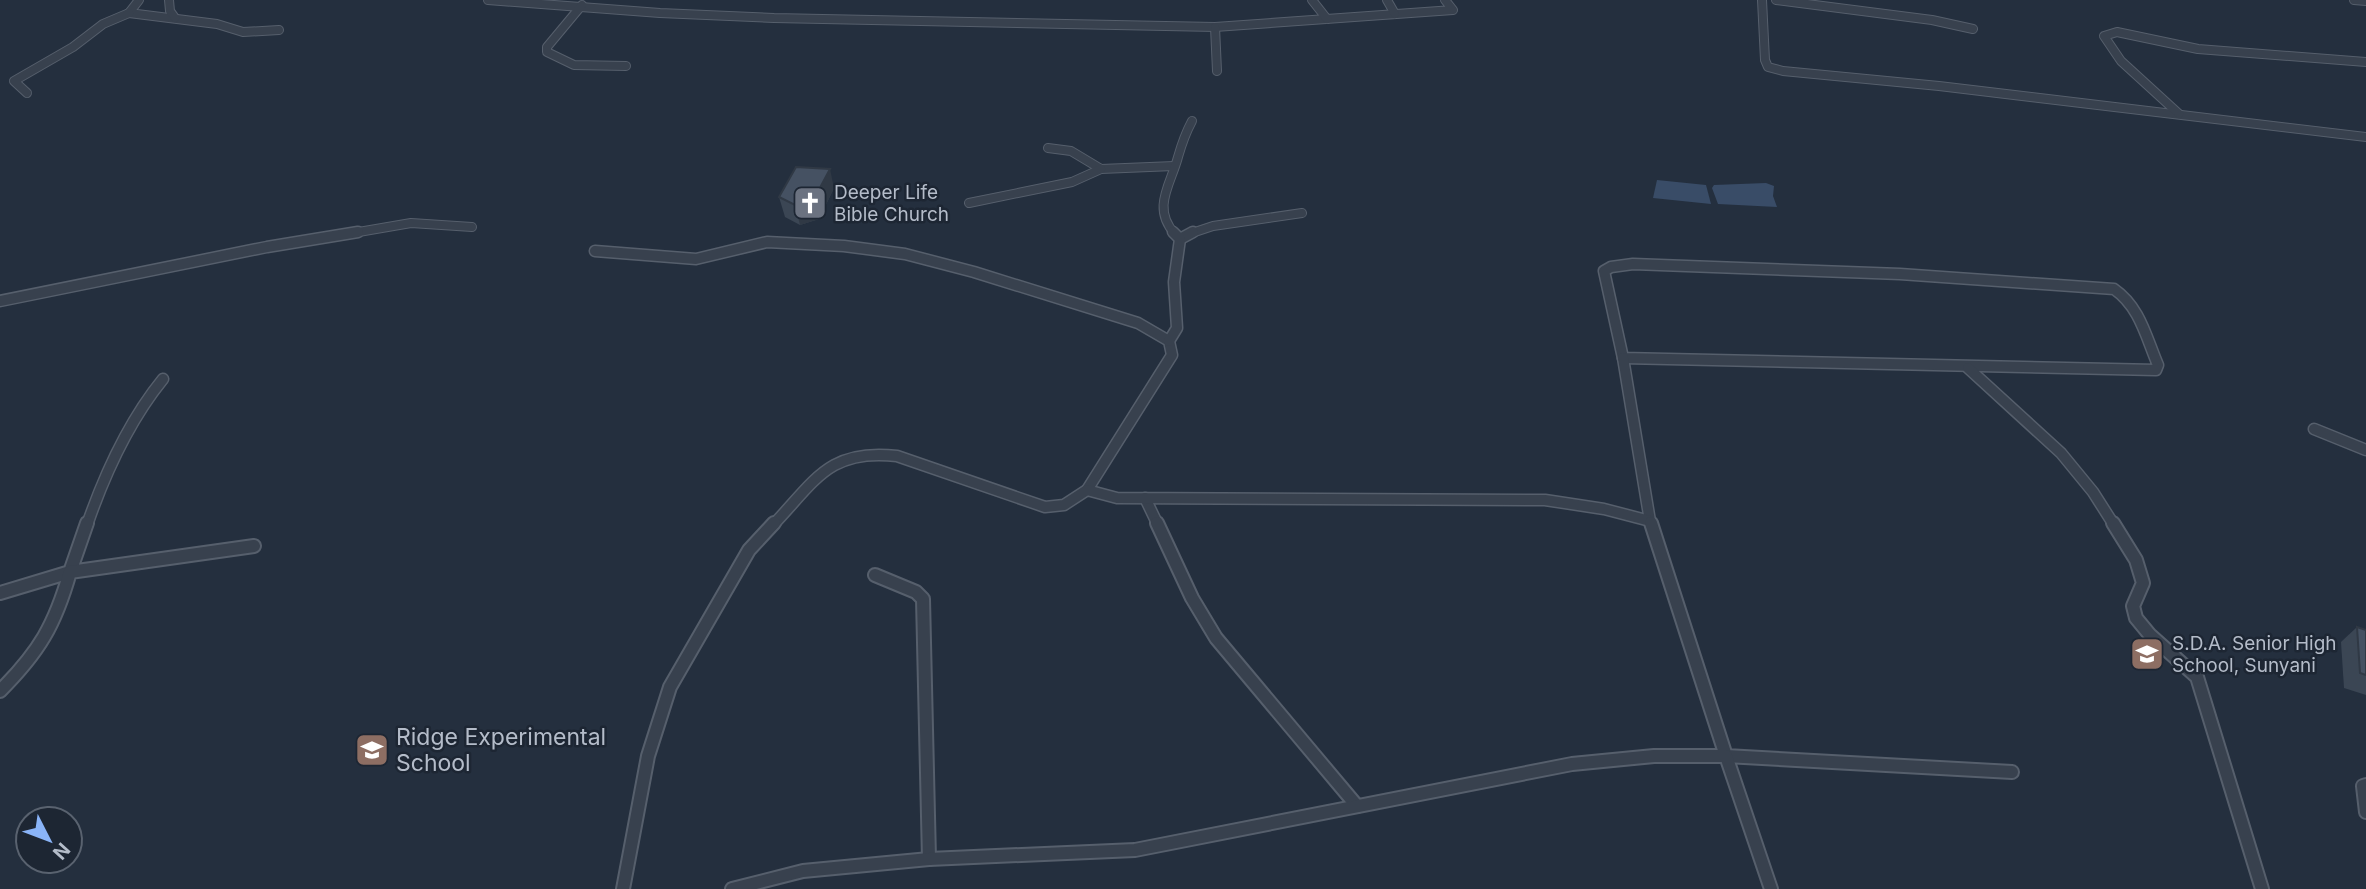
<svg xmlns="http://www.w3.org/2000/svg" width="2366" height="889" viewBox="0 0 2366 889" font-family="Inter,sans-serif">
  <style>
    .water { fill: #394c67 }
    .lines { fill: none; stroke-linecap: round; stroke-linejoin: round }
    .street-far2-casing { stroke: #565f6c; stroke-width: 10 }
    .street-far1-casing { stroke: #565f6c; stroke-width: 13 }
    .street-casing { stroke: #565f6c; stroke-width: 16 }
    .street-far2 { stroke: #38414e; stroke-width: 8 }
    .street-far1 { stroke: #38414e; stroke-width: 10 }
    .street { stroke: #38414e; stroke-width: 12 }
    .wall { fill: #3b4654 }
    .shaded-wall { fill: #303945 }
    .building { fill: #455162; stroke: #303945; stroke-width: 2 }
    .labels { text-anchor: middle; stroke-width: 5; stroke-linejoin: round; paint-order: stroke }
    .poi-label { font-size: 19px; fill: #b4bcc9; stroke: #1d2633; text-anchor: start }
    .near-poi-label { font-size: 23px; fill: #b4bcc9; stroke: #1d2633; text-anchor: start }
  </style>
  <rect width="100%" height="100%" fill="#242f3e"/>
  <!-- water -->
  <g class="water">
    <path d="M1657,180l49,5 5,19 -58,-6z"/>
    <path d="M1766,183l8,3 -1,10 4,11 -59,-3 -6,-16 2,-3z"/>
  </g>
  <g class="lines">
    <defs>
      <g id="street-far2">
        <path d="M139,0l-10,13 88,11 26,8 36,-2"/>
        <path d="M169,0l1,11 5,7"/>
        <path d="M488,0l172,13 114,5 441,9 238,-17 -8,-10"/>
        <path d="M1312,0l15,19"/>
        <path d="M1387,0l8,14"/>
        <path d="M1762,0l3,60 3,7 15,4 156,15 427,51"/>
        <path d="M1776,0l156,20 41,9"/>
        <path d="M2354,0l12,1"/>
        <path d="M582,5l-35,42v5l27,13 52,1"/>
        <path d="M1215,27l2,44"/>
        <path d="M27,93l-13,-12 59,-34 30,-23 26,-11"/>
        <path d="M2179,114l-58,-53 -17,-25 13,-4 81,17 168,13"/>
        <path d="M1048,148l23,3 30,18 73,-3"/>
        <path d="M969,203l103,-21 29,-13"/>
        <path d="M347,234l64,-11 61,4"/>
        <path d="M1175,234c-24,-26 -4,-50 3,-77 4,-14 7,-23 14,-36"/>
        <path d="M1189,234l24,-8 89,-13"/>
      </g>
      <g id="street-far1">
        <path d="M1180,239l13,-7"/>
        <path d="M595,251l101,8 71,-17 77,4 61,8 69,18 164,51 31,18 3,14 -85,135"/>
        <path d="M1633,264l267,10 214,15c26,18 32,48 44,76l-2,5 -533,-12 -19,-87 7,-4z"/>
        <path d="M0,301l267,-54 91,-15"/>
        <path d="M1169,341l8,-13 -3,-46 6,-43 -7,-7"/>
        <path d="M1623,358l27,163"/>
        <path d="M1968,368l93,85 32,39 21,33"/>
        <path d="M2314,429l52,21"/>
        <path d="M1145,498l13,27"/>
        <path d="M87,525c18,-52 41,-103 76,-146"/>
        <path d="M773,525c42,-44 56,-77 124,-69l148,51 19,-2 23,-15 30,8 428,2 59,9 46,12 1,4"/>
      </g>
      <g id="street">
        <path d="M1157,523l35,75 24,40 141,168"/>
        <path d="M1651,523l75,233 286,16"/>
        <path d="M2113,523l23,37 7,23 -10,23 3,12 14,17 47,42 65,212"/>
        <path d="M875,575l41,17 7,7 6,260"/>
        <path d="M0,593l70,-21 17,-49"/>
        <path d="M0,691c39,-39 55,-66 70,-119l184,-26"/>
        <path d="M2366,785l-3,1 3,26"/>
        <path d="M623,889l25,-133 22,-69 79,-137 25,-27"/>
        <path d="M732,889l71,-18 126,-12 206,-9 437,-86 82,-8h72l45,133"/>
      </g>
    </defs>
    <!-- street-far2 casing -->
    <use href="#street-far2" class="street-far2-casing"/>
    <!-- street-far1 casing -->
    <use href="#street-far1" class="street-far1-casing"/>
    <!-- street casing -->
    <use href="#street" class="street-casing"/>
    <!-- street-far2 -->
    <use href="#street-far2" class="street-far2"/>
    <!-- street-far1 -->
    <use href="#street-far1" class="street-far1"/>
    <!-- street -->
    <use href="#street" class="street"/>
  </g>
  <!-- wall -->
  <g class="wall">
    <path d="M834,188l-15,31 -19,6 -15,-8 -6,-20z"/>
    <path d="M2357,627l9,3v65l-22,-7 -3,-46z"/>
  </g>
  <!-- shaded-wall -->
  <path class="shaded-wall" d="M830,169l4,19 -15,31 -19,6 -5,-20z"/>
  <!-- building -->
  <g class="building">
    <path d="M796,167l34,2 -16,30 -19,6 -16,-8z"/>
    <path d="M2357,627l9,3v45l-6,-2z"/>
  </g>
  <!-- icons -->
  <defs>
    <symbol id="church-square" viewBox="-11 -11 22 22"><rect x="-9" y="-9" width="18" height="18" rx="4" fill="#6b7280" stroke="#1d2633"/><path d="M-1.2-6h2.4v3.5h3.3v2.4h-3.3V6h-2.4V-.1h-3.3v-2.4h3.3Z" fill="#fff"/></symbol>
    <symbol id="school-square" viewBox="-11 -11 22 22"><rect x="-9" y="-9" width="18" height="18" rx="4" fill="#8d6e63" stroke="#1d2633"/><path d="M0-5L7-2L0 1L-7-2ZM-4 1L0 2.5L4 1V4Q0 6-4 4Z" fill="#fff"/></symbol>
  </defs>
  <g fill-rule="evenodd">
    <use href="#church-square" x="791" y="184" width="38" height="38"/>
    <use href="#school-square" x="2128" y="635" width="38" height="38"/>
    <use href="#school-square" x="353" y="731" width="38" height="38"/>
  </g>
  <g class="labels">
    <!-- poi labels -->
    <g class="poi-label">
      <text x="834" y="199">Deeper Life<tspan x="834" dy="22">Bible Church</tspan></text>
      <text x="2172" y="650">S.D.A. Senior High<tspan x="2172" dy="22">School, Sunyani</tspan></text>
    </g>
    <!-- near-poi labels -->
    <g class="near-poi-label">
      <text x="396" y="745">Ridge Experimental<tspan x="396" dy="26">School</tspan></text>
    </g>
  </g>
  <!-- north arrow -->
  <g transform="translate(49 840) rotate(132)"><circle r="33" fill="#1d2633" stroke="#59626f" stroke-width="2"/>
  <path d="M0-5L12 26L0 18L-12 26Z" fill="#8ab4f8"/>
  <text y="-10" font-size="19" font-weight="bold" text-anchor="middle" fill="#b4bcc9">N</text>
  </g>
</svg>
